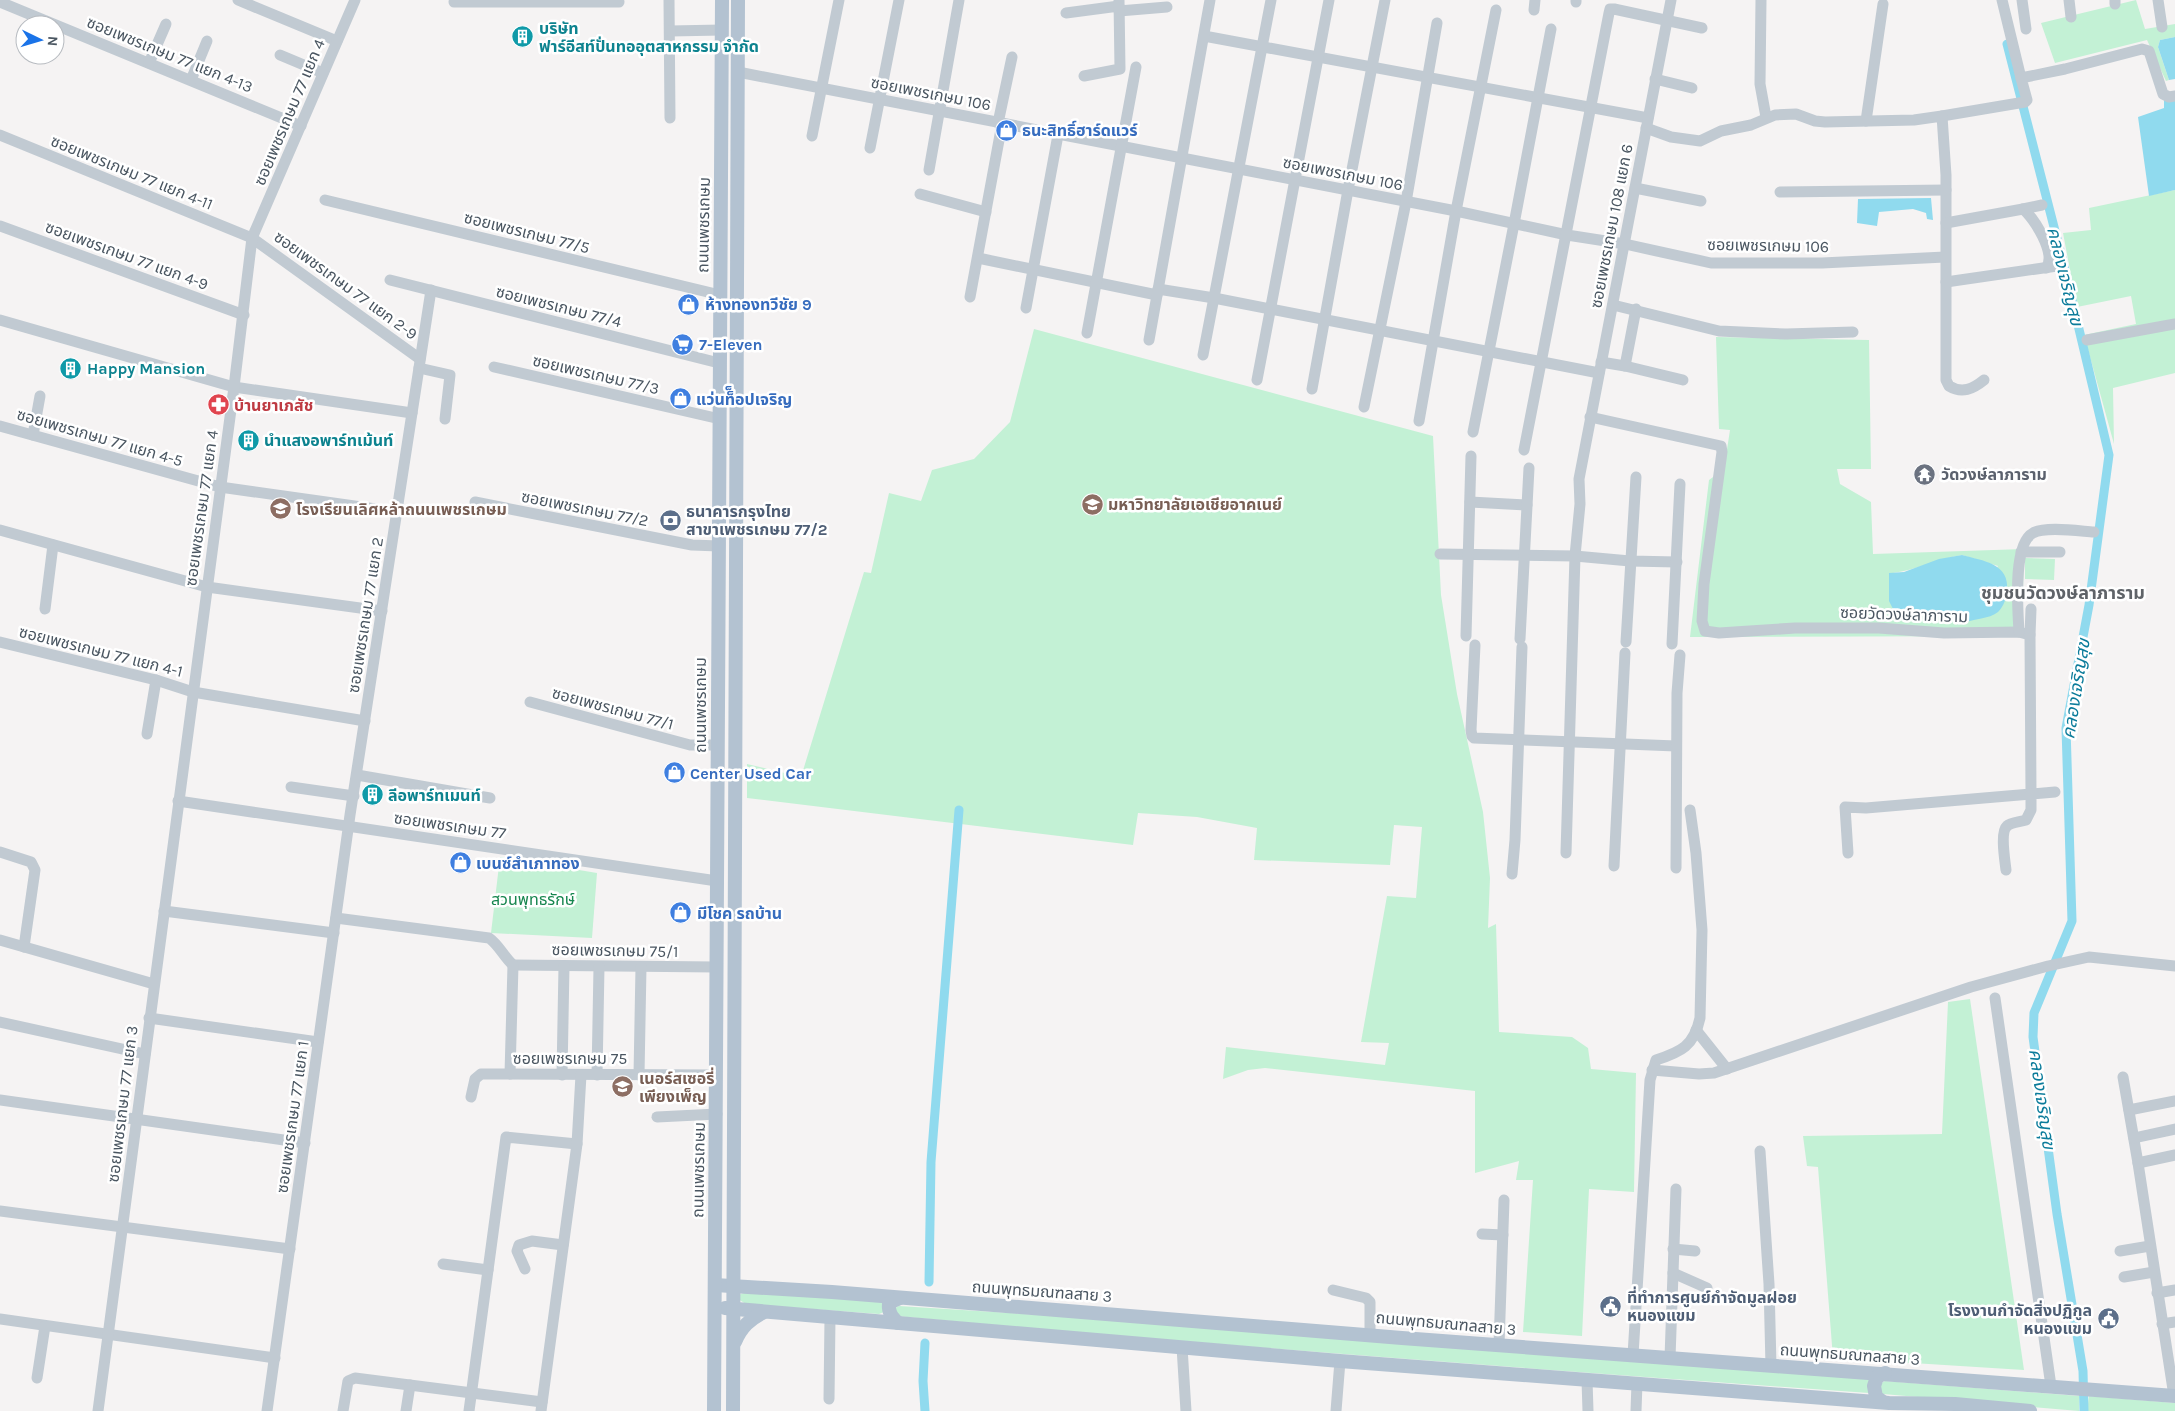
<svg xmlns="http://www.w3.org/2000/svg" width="2175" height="1411" viewBox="0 0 2175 1411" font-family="Karla,'Noto Sans Thai',sans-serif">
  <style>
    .green { fill: #c3f1d5; fill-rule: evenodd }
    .water { fill: #90daee }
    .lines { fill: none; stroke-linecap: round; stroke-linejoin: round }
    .canal { stroke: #90daee; stroke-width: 9 }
    .minor { stroke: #c1cad2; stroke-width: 11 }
    .major { stroke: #b3c2d1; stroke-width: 14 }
    .labels { text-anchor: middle; stroke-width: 5; stroke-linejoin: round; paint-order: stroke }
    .culture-label { font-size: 16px; font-weight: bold; fill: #0d838f; stroke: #fff; text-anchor: start }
    .street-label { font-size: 16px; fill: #4a5661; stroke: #fff }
    .shop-label { font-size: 16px; font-weight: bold; fill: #366cbe; stroke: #fff; text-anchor: start }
    .health-label { font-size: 16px; font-weight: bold; fill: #be3a42; stroke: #fff; text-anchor: start }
    .worship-label { font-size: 16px; font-weight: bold; fill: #5b616d; stroke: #fff; text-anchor: start }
    .education-label { font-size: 16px; font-weight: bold; fill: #785e54; stroke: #fff; text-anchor: start }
    .service-label { font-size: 16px; font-weight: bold; fill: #4e5e75; stroke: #fff; text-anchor: start }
    .park-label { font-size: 16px; fill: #17864f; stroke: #fff }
    .water-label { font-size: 18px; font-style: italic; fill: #0c7c9b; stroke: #fff }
    .neighbourhood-label { font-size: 18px; font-weight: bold; fill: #5f6368; stroke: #fff }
  </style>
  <rect width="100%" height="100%" fill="#f5f3f3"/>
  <!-- green -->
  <g class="green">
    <path d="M2136,0l9,29 30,-5v13l-15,3 -2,7 11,33 -3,1 -19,-41 -92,23 -14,-40z"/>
    <path d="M2175,190v183l-62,15 1,56 -30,-109 52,-11 -5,-28 -54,11 -14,-74 28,-3 -2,-22z"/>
    <path d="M1034,329l399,107 8,159 16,99 26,118 7,66 -2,50 8,-4 3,108 73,5 16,11 3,21 45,4 -2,119 -45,-3 -7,147 -59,-4 10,-152h-17l3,-19 -44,12v-82l-210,-23 -17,2 -25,9 3,-32 159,18 4,-22 -28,-1 26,-146 29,2 6,-71 -28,-2 -4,40 -136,-5 3,-32 -60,-11 -59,-4 -5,32 -386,-47v-34l54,13 63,-205 7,1 18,-80 32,8 11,-31 42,-11 36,-37z"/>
    <path d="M1716,337l153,3 2,129h-34l3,15 31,18 2,52 151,-5 -2,87 -332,1 19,-157 15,-11 6,-39 -11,-1zM1962,555l36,11 -31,55 -6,3c-3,-4 -8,-10 -12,-11 -14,-6 -26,6 -40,5l-16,-45c23,-3 45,-14 69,-18z"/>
    <path d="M2025,558l30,1 -1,21 -29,-1z"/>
    <path d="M500,857l97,16 -5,65 -101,-5z"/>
    <path d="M1970,999l54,371 -191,-12 -15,-191 -11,-1 -4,-30 139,-2 6,-132z"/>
    <path d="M747,1292l136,10 1,10 -5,2 -133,-10 -8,-5v-4z"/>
    <path d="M899,1306l188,12 784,60 -2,15c-324,-23 -649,-47 -973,-77l-1,-8z"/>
    <path d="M1885,1381l194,15v15l-196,-17 -4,-3 -1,-6z"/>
    <path d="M2089,1396l86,7v8h-88z"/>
  </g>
  <!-- water -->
  <g class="water">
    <path d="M2175,37v42l-6,1 -11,-33 2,-7z"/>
    <path d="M2175,97v93l-26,6 -11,-79 26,-9v-10z"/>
    <path d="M1931,198l2,22 -6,-1 -1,-6 -13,-4 -34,3 -2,14 -20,-3 1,-24z"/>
    <path d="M1962,555c21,6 48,8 45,36 -1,8 -3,15 -9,21 -8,7 -27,7 -37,12 -3,-3 -8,-10 -12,-11 -14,-6 -26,6 -40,5l-3,-9h-13l-4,-8v-28l15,-1 35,-13z"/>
  </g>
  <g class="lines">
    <!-- canal -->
    <g class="canal">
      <path d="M2007,44l56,218 46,193 -20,150 -23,123 6,193 -38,92 -1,24 24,177 26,157 1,40"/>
      <path d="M929,1282l2,-120 28,-352"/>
      <path d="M925,1411l-2,-30 2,-38"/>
    </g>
    <!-- minor -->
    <g class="minor">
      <path d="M238,0l99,41"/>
      <path d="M669,0l1,118"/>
      <path d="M1761,0l-1,84 6,33"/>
      <path d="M2002,0l19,78"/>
      <path d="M2022,0l4,29"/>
      <path d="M2069,0l2,17"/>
      <path d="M2115,0v4"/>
      <path d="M2158,0l4,27"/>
      <path d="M0,2l301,124"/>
      <path d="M454,2h165"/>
      <path d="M1576,2v-2"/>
      <path d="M1534,10l1,-10"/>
      <path d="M1119,11l48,-4"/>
      <path d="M1066,13l53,-7"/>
      <path d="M670,31l52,-1"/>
      <path d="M1204,36l444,82"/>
      <path d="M280,55l43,18"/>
      <path d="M149,63l17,-39"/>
      <path d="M738,72l718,139 111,24 58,9 86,19h111l123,-6"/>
      <path d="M1084,76l36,-7 -1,-69"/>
      <path d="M1655,79l37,9"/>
      <path d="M191,80l16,-39"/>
      <path d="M1942,116l83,-14 2,-2 -6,-22 44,-9 77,-20 7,2 14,43 6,3 6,-1"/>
      <path d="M1866,121l17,-117"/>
      <path d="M998,123l14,-66"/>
      <path d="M1646,128l25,9 29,4 21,-10 30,-6 24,-10 21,-1 19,7 10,1 89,-2 28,-4 4,59v205l3,6c13,8 24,3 35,-6"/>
      <path d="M0,135l252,103 168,121"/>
      <path d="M812,136l27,-136"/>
      <path d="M870,148l29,-148"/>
      <path d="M929,170l30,-170"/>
      <path d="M1635,188l66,13"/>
      <path d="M1780,192l166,-2"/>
      <path d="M920,194l66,18"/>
      <path d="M325,200l395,95"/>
      <path d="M2023,209l19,-4"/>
      <path d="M1946,223l77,-14c11,9 34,45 23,59"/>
      <path d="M0,226l244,89"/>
      <path d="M978,258l179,37"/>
      <path d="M390,280l329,83"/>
      <path d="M1946,282l111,-16"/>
      <path d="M1158,289l56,9 385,75"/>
      <path d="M970,297l32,-173"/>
      <path d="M1613,305l106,26 67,3 67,-2"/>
      <path d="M1026,308l32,-173"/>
      <path d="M0,320l234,67 178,26"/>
      <path d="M1087,333l49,-266"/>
      <path d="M1149,340l61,-340"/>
      <path d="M2087,340l88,-16"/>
      <path d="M1203,355l68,-355"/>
      <path d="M1601,362l24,4 58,14"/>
      <path d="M1625,366l11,-57"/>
      <path d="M494,367l226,52"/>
      <path d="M419,368l31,7 -5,44"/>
      <path d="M1257,380l72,-380"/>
      <path d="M1312,389l36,-199 37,-190"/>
      <path d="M1364,407l42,-205 31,-179"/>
      <path d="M1590,417l131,29 1,6 -18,132 -2,37 3,10 14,2 76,-5h84l65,5 75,-1 11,3 1,159 -165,14 -21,-1 3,46"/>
      <path d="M1419,421l37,-210 40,-201"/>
      <path d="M0,426l220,61 177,25"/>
      <path d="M1473,432l41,-208 37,-195"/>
      <path d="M33,435l7,-39"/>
      <path d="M1524,450l85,-437 1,-4h4l88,19"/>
      <path d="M475,502l217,43 27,1"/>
      <path d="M1470,502l57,3"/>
      <path d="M0,530l207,57 175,24"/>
      <path d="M2021,552h39"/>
      <path d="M1440,554l135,2 55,5 47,1"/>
      <path d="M45,609l8,-64"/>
      <path d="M2019,632c-1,-21 -7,-88 14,-99 12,-7 46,-2 61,-1"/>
      <path d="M2030,635l1,-26"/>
      <path d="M1466,636l5,-180"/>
      <path d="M1520,639l9,-171"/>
      <path d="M0,642l156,38 37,12 172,29"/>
      <path d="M1626,642l10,-165"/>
      <path d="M1672,644l8,-160"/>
      <path d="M1475,645l-4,85 1,6 2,2 202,8"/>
      <path d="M530,702l160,43h27"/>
      <path d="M147,734l9,-54"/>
      <path d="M357,775l133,23"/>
      <path d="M291,787l63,9"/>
      <path d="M178,801l539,80"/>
      <path d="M0,852l31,10 4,8 -11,77"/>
      <path d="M1566,853l9,-297 5,-52 -1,-25 92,-479"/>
      <path d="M1614,866l11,-213"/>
      <path d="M1676,868l1,-175 3,-38"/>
      <path d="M2006,870c-1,-9 -6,-38 1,-44 4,-4 13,-4 19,-6l5,-10v-16l24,-2"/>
      <path d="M1512,874l3,-34 7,-193"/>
      <path d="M164,911l170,22"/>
      <path d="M336,918l153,20c10,7 15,19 24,27"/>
      <path d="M0,940l154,44"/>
      <path d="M513,965l203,2"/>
      <path d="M1995,998l56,388"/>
      <path d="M149,1018l169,24"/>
      <path d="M0,1022l145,32"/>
      <path d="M1696,1030l31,39"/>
      <path d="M1652,1070l47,4 15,-1 257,-86 77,-21 41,-9 86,9"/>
      <path d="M510,1074l3,-109"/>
      <path d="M562,1075l2,-109"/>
      <path d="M597,1075l2,-108"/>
      <path d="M639,1075l2,-108"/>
      <path d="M2123,1077l15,86 36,233"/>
      <path d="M471,1097l4,-18 6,-5 235,1"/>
      <path d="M0,1100l305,43"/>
      <path d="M2129,1110l46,-9"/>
      <path d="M657,1117l60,-3"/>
      <path d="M2134,1138l41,-9"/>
      <path d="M1760,1151l9,133 2,82"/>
      <path d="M2138,1163l37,-8"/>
      <path d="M0,1211l290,38"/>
      <path d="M1482,1234l21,1"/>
      <path d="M1673,1249l22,2"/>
      <path d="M2120,1251l30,-5"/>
      <path d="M443,1264l45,6"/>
      <path d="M525,1269l-8,-18 2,-6 13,-4 31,4"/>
      <path d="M1673,1273l34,15"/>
      <path d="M2124,1277l30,-5"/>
      <path d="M1333,1290l33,8 4,4v33"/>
      <path d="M2157,1293l18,-3"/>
      <path d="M0,1319l275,39"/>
      <path d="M2162,1324l13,-2"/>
      <path d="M1499,1345l5,-145"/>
      <path d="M1182,1347l4,64"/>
      <path d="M1633,1355l17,-275 6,-20c25,-8 38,-14 44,-42l2,-88 -6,-77 -6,-43"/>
      <path d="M1670,1358l6,-169"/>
      <path d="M37,1378l8,-52"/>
      <path d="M1587,1380l1,31"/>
      <path d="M829,1399l1,-81"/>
      <path d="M98,1411l136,-1024 18,-149 103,-238"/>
      <path d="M267,1411l83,-596 81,-525"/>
      <path d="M343,1411l5,-30 7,-3 187,24"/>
      <path d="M406,1411l4,-26"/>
      <path d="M469,1411l37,-274 71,7"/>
      <path d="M541,1411l36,-267 4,-69"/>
      <path d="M1336,1411l4,-50"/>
      <path d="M1636,1411l1,-28"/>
    </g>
    <!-- major -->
    <g class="major">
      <path d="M715,1285l117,7 570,46 773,58"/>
      <path d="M725,1308l615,53 549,42 66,1 75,7"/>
      <path d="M898,1323c-6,-6 -10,-10 -9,-20l11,-5"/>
      <path d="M735,1342c6,-15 15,-23 29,-30"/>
      <path d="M1883,1402l-7,-5 -2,-11 3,-9 8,-4"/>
      <path d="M714,1411l8,-1411"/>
      <path d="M733,1411l5,-1411"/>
    </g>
  </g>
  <!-- icons -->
  <defs>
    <symbol id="building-disc" viewBox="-11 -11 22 22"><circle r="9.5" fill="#0f9aa8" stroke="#fff"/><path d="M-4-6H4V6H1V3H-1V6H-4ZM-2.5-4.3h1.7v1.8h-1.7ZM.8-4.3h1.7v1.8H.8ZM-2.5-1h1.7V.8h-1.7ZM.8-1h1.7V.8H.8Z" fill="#fff"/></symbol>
    <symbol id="shop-disc" viewBox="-11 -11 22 22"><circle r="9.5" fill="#3f7fe0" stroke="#fff"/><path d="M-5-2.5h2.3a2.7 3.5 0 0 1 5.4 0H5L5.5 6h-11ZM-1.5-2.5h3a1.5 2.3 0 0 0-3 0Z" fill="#fff"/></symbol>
    <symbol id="supermarket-disc" viewBox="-11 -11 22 22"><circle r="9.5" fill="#3f7fe0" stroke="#fff"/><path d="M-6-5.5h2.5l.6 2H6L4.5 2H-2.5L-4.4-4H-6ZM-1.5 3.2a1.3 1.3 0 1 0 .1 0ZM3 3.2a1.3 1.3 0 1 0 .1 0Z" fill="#fff"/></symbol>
    <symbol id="pharmacy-disc" viewBox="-11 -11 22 22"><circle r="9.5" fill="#e0444e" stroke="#fff"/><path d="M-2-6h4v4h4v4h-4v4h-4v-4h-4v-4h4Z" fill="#fff"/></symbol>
    <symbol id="temple-disc" viewBox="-11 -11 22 22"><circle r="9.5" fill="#6b7280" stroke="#fff"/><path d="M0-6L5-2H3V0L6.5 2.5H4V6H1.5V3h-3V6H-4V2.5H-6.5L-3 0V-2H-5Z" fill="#fff"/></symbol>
    <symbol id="university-disc" viewBox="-11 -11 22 22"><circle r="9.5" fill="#8d6e63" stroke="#fff"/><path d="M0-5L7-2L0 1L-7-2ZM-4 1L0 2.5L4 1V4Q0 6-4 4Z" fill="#fff"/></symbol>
    <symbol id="school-disc" viewBox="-11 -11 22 22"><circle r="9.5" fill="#8d6e63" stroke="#fff"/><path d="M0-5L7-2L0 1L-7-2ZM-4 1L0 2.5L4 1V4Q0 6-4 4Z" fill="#fff"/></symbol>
    <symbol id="bank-disc" viewBox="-11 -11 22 22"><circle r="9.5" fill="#5c6f8a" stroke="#fff"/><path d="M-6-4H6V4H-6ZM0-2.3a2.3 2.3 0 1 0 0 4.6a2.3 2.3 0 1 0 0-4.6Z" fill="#fff"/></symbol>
    <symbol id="civic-disc" viewBox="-11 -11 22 22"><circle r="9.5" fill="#5c6f8a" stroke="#fff"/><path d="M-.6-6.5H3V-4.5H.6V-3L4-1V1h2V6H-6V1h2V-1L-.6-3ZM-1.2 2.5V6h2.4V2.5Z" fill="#fff"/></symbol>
  </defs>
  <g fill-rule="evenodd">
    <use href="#building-disc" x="510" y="24" width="25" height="25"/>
    <use href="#shop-disc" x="994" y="118" width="25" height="25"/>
    <use href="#shop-disc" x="676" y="292" width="25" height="25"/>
    <use href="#supermarket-disc" x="670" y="332" width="25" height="25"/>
    <use href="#building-disc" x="58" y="356" width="25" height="25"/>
    <use href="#shop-disc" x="668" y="386" width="25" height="25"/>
    <use href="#pharmacy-disc" x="206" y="392" width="25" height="25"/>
    <use href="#building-disc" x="236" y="428" width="25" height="25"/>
    <use href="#temple-disc" x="1912" y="462" width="25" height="25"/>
    <use href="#university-disc" x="1080" y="492" width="25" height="25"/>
    <use href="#school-disc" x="268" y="496" width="25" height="25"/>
    <use href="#bank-disc" x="658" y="508" width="25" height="25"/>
    <use href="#shop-disc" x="662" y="760" width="25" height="25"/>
    <use href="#building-disc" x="360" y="782" width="25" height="25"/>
    <use href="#shop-disc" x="448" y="850" width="25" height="25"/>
    <use href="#shop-disc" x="668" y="900" width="25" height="25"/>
    <use href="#school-disc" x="610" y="1074" width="25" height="25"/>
    <use href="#civic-disc" x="1598" y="1294" width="25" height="25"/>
    <use href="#civic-disc" x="2096" y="1306" width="25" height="25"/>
  </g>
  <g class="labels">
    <!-- culture labels -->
    <g class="culture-label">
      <text x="539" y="34">บริษัท<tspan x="539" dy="18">ฟาร์อีสท์ปั่นทออุตสาหกรรม จำกัด</tspan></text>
      <text x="87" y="374">Happy Mansion</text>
      <text x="264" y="446">นำแสงอพาร์ทเม้นท์</text>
      <text x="388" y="801">ลีอพาร์ทเมนท์</text>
    </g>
    <!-- street labels -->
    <g class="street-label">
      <text transform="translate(170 54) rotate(22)" y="6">ซอยเพชรเกษม 77 แยก 4-13</text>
      <text transform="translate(931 93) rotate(11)" y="6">ซอยเพชรเกษม 106</text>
      <text transform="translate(289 112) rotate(-67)" y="6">ซอยเพชรเกษม 77 แยก 4</text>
      <text transform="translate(132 172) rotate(22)" y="6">ซอยเพชรเกษม 77 แยก 4-11</text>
      <text transform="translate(1343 173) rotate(11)" y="6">ซอยเพชรเกษม 106</text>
      <text transform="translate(703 225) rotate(-89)" y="6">ถนนเพชรเกษม</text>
      <text transform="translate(1611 226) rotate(-79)" y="6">ซอยเพชรเกษม 108 แยก 6</text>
      <text transform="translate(527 232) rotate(14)" y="6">ซอยเพชรเกษม 77/5</text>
      <text transform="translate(1768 245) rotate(1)" y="6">ซอยเพชรเกษม 106</text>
      <text transform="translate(127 255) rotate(20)" y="6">ซอยเพชรเกษม 77 แยก 4-9</text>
      <text transform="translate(346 285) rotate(36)" y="6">ซอยเพชรเกษม 77 แยก 2-9</text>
      <text transform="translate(559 306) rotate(14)" y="6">ซอยเพชรเกษม 77/4</text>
      <text transform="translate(596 374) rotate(13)" y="6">ซอยเพชรเกษม 77/3</text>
      <text transform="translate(100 437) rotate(16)" y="6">ซอยเพชรเกษม 77 แยก 4-5</text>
      <text transform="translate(201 508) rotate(-82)" y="6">ซอยเพชรเกษม 77 แยก 4</text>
      <text transform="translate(585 508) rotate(11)" y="6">ซอยเพชรเกษม 77/2</text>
      <text transform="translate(1904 614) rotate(2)" y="6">ซอยวัดวงษ์ลาภาราม</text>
      <text transform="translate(365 615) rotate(-81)" y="6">ซอยเพชรเกษม 77 แยก 2</text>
      <text transform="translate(101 651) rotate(14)" y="6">ซอยเพชรเกษม 77 แยก 4-1</text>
      <text transform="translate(700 705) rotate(-90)" y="6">ถนนเพชรเกษม</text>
      <text transform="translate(613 708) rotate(15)" y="6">ซอยเพชรเกษม 77/1</text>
      <text transform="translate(450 825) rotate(8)" y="6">ซอยเพชรเกษม 77</text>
      <text transform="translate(615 950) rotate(1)" y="6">ซอยเพชรเกษม 75/1</text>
      <text x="570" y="1064">ซอยเพชรเกษม 75</text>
      <text transform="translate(122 1104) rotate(-83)" y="6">ซอยเพชรเกษม 77 แยก 3</text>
      <text transform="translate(292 1117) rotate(-82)" y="6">ซอยเพชรเกษม 77 แยก 1</text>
      <text transform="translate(698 1170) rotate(-89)" y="6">ถนนเพชรเกษม</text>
      <text transform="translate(1042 1291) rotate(4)" y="6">ถนนพุทธมณฑลสาย 3</text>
      <text transform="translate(1446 1323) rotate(5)" y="6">ถนนพุทธมณฑลสาย 3</text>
      <text transform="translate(1850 1354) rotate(4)" y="6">ถนนพุทธมณฑลสาย 3</text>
    </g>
    <!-- shop labels -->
    <g class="shop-label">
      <text x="1022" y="136">ธนะสิทธิ์ฮาร์ดแวร์</text>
      <text x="705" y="310">ห้างทองทวีชัย 9</text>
      <text x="699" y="350">7-Eleven</text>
      <text x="696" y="405">แว่นท็็อปเจริญ</text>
      <text x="690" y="779">Center Used Car</text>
      <text x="476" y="869">เบนซ์สำเภาทอง</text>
      <text x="697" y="919">มีโชค รถบ้าน</text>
    </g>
    <!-- health labels -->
    <g class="health-label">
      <text x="234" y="411">บ้านยาเภสัช</text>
    </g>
    <!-- worship labels -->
    <g class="worship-label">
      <text x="1941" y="480">วัดวงษ์ลาภาราม</text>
    </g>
    <!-- education labels -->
    <g class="education-label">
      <text x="1108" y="510">มหาวิทยาลัยเอเชียอาคเนย์</text>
      <text x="296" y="515">โรงเรียนเลิศหล้าถนนเพชรเกษม</text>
      <text x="639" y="1084">เนอร์สเซอรี่<tspan x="639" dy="18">เพียงเพ็ญ</tspan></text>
    </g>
    <!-- service labels -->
    <g class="service-label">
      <text x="686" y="517">ธนาคารกรุงไทย<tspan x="686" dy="18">สาขาเพชรเกษม 77/2</tspan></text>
      <text x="1627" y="1303">ที่ทำการศูนย์กำจัดมูลฝอย<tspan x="1627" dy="18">หนองแขม</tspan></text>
      <text x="2092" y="1316" text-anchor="end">โรงงานกำจัดสิ่งปฏิกูล<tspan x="2092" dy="18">หนองแขม</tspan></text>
    </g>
    <!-- park labels -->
    <g class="park-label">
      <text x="533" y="905">สวนพุทธรักษ์</text>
    </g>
    <!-- water labels -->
    <g class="water-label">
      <text transform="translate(2065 276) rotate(76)" y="6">คลองเจริญสุข</text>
      <text transform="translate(2076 689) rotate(-81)" y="6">คลองเจริญสุข</text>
      <text transform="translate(2042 1099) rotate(82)" y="6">คลองเจริญสุข</text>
    </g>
    <!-- neighbourhood labels -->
    <g class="neighbourhood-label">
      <text x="2063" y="599">ชุมชนวัดวงษ์ลาภาราม</text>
    </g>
  </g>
  <!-- north arrow -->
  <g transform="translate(40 40) rotate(95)"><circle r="24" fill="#ffffff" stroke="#b7bbc0"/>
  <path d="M0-4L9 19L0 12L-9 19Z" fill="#1a73e8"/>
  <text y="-8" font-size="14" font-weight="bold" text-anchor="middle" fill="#4a5661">N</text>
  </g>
</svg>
